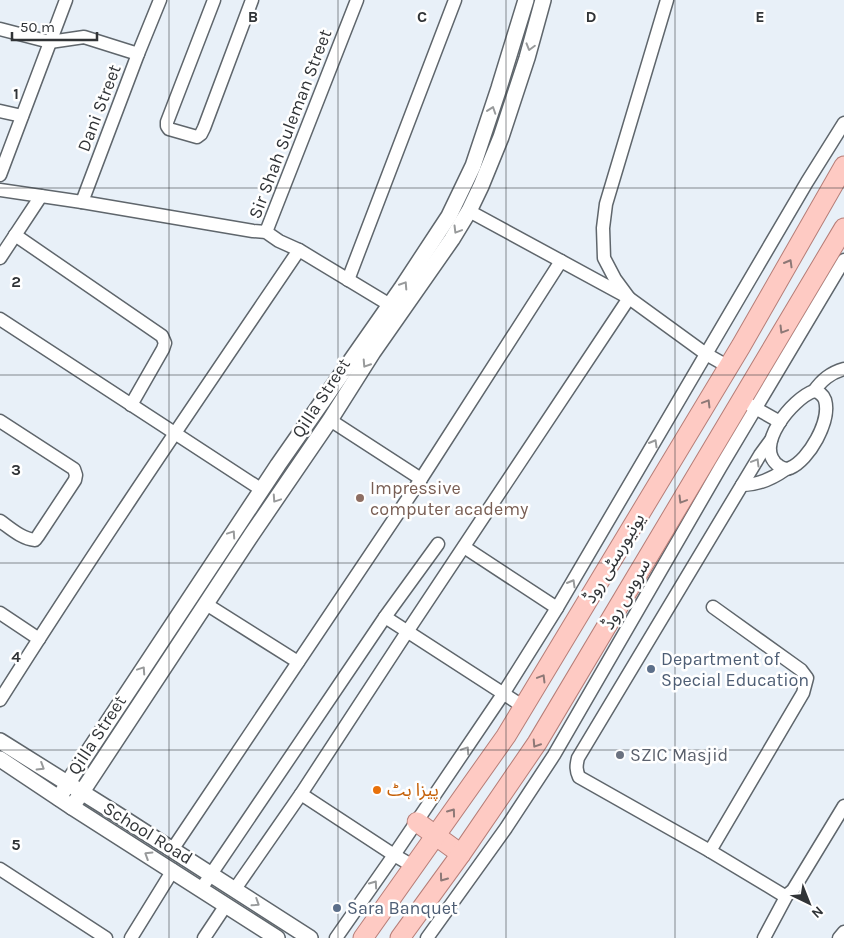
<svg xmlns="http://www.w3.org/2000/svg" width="844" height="938" viewBox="0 0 844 938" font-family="Karla,'Noto Sans Arabic',sans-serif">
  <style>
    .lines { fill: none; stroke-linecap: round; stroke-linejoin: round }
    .minor-casing { stroke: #5f666c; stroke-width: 15 }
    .tertiary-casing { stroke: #5f666c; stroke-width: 18 }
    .primary-casing { stroke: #b67e78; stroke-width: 21 }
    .minor { stroke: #fff; stroke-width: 12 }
    .tertiary { stroke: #fff; stroke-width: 15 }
    .primary { stroke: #fecac3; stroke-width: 19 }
    .oneway { stroke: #989a9b }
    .oneway2 { stroke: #8d7876 }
    .grid { fill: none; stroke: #313437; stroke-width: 1; stroke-opacity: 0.55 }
    .education-dot { fill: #8d6e63; stroke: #fff; stroke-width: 2 }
    .service-dot { fill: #5c6f8a; stroke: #fff; stroke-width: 2 }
    .worship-dot { fill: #6b7280; stroke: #fff; stroke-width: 2 }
    .food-dot { fill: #e8710a; stroke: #fff; stroke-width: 2 }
    .labels { text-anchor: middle; stroke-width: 5; stroke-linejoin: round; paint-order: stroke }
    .street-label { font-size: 18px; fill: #313437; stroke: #fff }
    .education-label { font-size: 18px; fill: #785e54; stroke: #fff; text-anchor: start }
    .service-label { font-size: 18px; fill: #4e5e75; stroke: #fff; text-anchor: start }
    .worship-label { font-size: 18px; fill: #5b616d; stroke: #fff; text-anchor: start }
    .food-label { font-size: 18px; fill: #c56008; stroke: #fff; text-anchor: start }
    .grid-label { font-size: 16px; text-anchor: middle; font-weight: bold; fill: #313437; stroke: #fff; stroke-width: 5; stroke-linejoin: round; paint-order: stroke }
  </style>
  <rect width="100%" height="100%" fill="#e8f0f8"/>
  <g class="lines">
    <defs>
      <g id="minor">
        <path d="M214,0l-47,122v4l2,3 28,8 4,-3 3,-6 48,-128"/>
        <path d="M0,29l50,13 34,-5 54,17"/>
        <path d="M0,111l22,5"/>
        <path d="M0,175l66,-175"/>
        <path d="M0,190l82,12 171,29 13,1 13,9 20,9 91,55"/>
        <path d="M82,202l56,-148 22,-54"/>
        <path d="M469,211l160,87 77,56 23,13"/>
        <path d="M266,232l91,-232"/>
        <path d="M15,235l147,101 3,7 -2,6 -32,56"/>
        <path d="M0,258l41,-62"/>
        <path d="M348,280l107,-280"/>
        <path d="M0,319l262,171"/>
        <path d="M814,391c6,1 9,4 11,9 6,21 -16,60 -35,68 -4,2 -8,0 -11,-2 -27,-19 14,-68 35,-75z"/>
        <path d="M814,391c8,-11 16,-18 30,-22"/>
        <path d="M750,405l30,17"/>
        <path d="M330,420l91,59"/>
        <path d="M0,421l74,48 2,6 -1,5 -37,56 -3,4c-13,-1 -25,-12 -35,-19"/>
        <path d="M771,440l-11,15 -182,303c-2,8 -2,12 1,19l131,74 73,44h4l6,-5 51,-84"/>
        <path d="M742,485c17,0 30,-6 44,-16"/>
        <path d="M464,547l93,61"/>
        <path d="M206,604l92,58"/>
        <path d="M0,613l39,26"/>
        <path d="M385,617l139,90"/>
        <path d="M0,700c96,-152 198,-301 299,-450"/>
        <path d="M301,794l93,61 19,11"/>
        <path d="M172,850l249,-371 140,-218"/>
        <path d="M710,851l93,-158 4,-15 -6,-8 -88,-63"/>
        <path d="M0,869l106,69"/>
        <path d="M201,889l184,-272 53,-73"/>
        <path d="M235,889l66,-95 106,-162 222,-334 -14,-19 -11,-21 -1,-30 3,-24 61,-204"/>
        <path d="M131,938l42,-68"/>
        <path d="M204,938l22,-33"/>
        <path d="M336,938l58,-83 109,-161 54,-86 250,-426 37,-59"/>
        <path d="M427,938l79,-110 48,-73 166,-287 124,-208"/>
        <path d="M764,938l23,-43"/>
        <path d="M839,938l5,-6"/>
      </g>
      <g id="tertiary">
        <path d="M0,741l115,72 195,125"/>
        <path d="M0,759l72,48 205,131"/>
        <path d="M59,798l14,-23 205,-310 123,-176 48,-73 24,-50 26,-78 27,-88"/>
        <path d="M72,807l180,-273 78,-114 43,-68 79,-113 17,-28 12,-25 20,-49 26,-79 16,-58"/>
      </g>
      <g id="primary">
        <path d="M417,822l44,32"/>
        <path d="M363,938l143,-202 235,-390 103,-180"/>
        <path d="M400,938l61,-84 76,-111 307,-515"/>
      </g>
    </defs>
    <!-- minor casing -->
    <use href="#minor" class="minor-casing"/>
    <!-- tertiary casing -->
    <use href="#tertiary" class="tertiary-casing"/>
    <!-- primary casing -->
    <use href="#primary" class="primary-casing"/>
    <!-- minor -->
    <use href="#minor" class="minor"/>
    <!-- tertiary -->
    <use href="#tertiary" class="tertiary"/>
    <!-- primary -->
    <use href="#primary" class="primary"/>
  </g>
  <!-- one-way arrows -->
  <defs><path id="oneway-chevron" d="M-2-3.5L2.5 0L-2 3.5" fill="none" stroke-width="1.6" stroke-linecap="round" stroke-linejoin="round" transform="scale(1.25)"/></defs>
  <g class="oneway">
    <use href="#oneway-chevron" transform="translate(530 47) rotate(106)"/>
    <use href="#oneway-chevron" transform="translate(492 110) rotate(-71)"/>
    <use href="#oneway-chevron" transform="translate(457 230) rotate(121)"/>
    <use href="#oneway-chevron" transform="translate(404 285) rotate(-57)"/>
    <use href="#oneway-chevron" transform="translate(366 364) rotate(123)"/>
    <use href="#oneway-chevron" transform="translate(654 443) rotate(-60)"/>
    <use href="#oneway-chevron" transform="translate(756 462) rotate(-59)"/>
    <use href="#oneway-chevron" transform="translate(276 499) rotate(124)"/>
    <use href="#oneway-chevron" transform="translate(232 534) rotate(-56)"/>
    <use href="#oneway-chevron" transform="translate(572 583) rotate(-60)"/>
    <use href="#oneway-chevron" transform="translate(142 670) rotate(-56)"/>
    <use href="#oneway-chevron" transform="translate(466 750) rotate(-56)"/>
    <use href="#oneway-chevron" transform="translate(41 767) rotate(32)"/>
    <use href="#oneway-chevron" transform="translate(148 855) rotate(-148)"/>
    <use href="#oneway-chevron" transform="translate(374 884) rotate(-55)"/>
    <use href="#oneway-chevron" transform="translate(256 903) rotate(33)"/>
  </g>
  <g class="oneway2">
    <use href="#oneway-chevron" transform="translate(789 263) rotate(-60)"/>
    <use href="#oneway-chevron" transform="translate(783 330) rotate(121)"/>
    <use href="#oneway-chevron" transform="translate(707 403) rotate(-59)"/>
    <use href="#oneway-chevron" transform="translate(682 500) rotate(121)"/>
    <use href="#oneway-chevron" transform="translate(542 678) rotate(-59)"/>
    <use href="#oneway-chevron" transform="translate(536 744) rotate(123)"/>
    <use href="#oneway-chevron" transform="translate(452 812) rotate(-54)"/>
    <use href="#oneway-chevron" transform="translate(443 878) rotate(126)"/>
  </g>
  <!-- grid -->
  <path class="grid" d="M169,0v938M338,0v938M506,0v938M675,0v938M0,188h844M0,375h844M0,563h844M0,750h844"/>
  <!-- markers -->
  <circle class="education-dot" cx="360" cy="498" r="5"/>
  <g class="service-dot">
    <circle cx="651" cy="669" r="5"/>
    <circle cx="337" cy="908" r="5"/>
  </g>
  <circle class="worship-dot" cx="620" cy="755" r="5"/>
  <circle class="food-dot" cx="377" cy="790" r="5"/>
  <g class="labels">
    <!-- street labels -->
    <g class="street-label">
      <text transform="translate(99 108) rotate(-69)" y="6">Dani Street</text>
      <text transform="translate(290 124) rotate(-69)" y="6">Sir Shah Suleman Street</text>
      <text transform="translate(321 398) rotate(-57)" y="6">Qilla Street</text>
      <text transform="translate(614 558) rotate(-59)" y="6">یونیورسٹی روڈ</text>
      <text transform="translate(626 594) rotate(-60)" y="6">سروس روڈ</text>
      <text transform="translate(97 735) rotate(-57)" y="6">Qilla Street</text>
      <text transform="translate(148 833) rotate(32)" y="6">School Road</text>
    </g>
    <!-- education labels -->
    <g class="education-label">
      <text x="370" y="494">Impressive<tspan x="370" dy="21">computer academy</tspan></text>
    </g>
    <!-- service labels -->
    <g class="service-label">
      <text x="661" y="665">Department of<tspan x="661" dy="21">Special Education</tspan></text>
      <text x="347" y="914">Sara Banquet</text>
    </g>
    <!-- worship labels -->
    <g class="worship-label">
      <text x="630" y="761">SZIC Masjid</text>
    </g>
    <!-- food labels -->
    <g class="food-label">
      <text x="387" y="796">پیزا ہٹ</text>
    </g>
  </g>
  <g class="grid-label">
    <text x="253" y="22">B</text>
    <text x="422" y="22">C</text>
    <text x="591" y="22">D</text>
    <text x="760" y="22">E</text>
    <text x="16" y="99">1</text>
    <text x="16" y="287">2</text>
    <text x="16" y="475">3</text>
    <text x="16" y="662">4</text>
    <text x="16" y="850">5</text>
  </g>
  <!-- north arrow -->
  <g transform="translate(809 903) rotate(137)" stroke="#ffffff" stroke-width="4" paint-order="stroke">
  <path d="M0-4L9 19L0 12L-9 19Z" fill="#313437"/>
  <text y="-8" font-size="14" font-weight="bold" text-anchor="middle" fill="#313437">N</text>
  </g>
  <!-- scale -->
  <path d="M12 32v8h85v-8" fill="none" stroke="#313437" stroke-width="2.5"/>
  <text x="20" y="32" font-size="15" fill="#313437" stroke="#ffffff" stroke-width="4" paint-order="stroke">50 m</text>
</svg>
